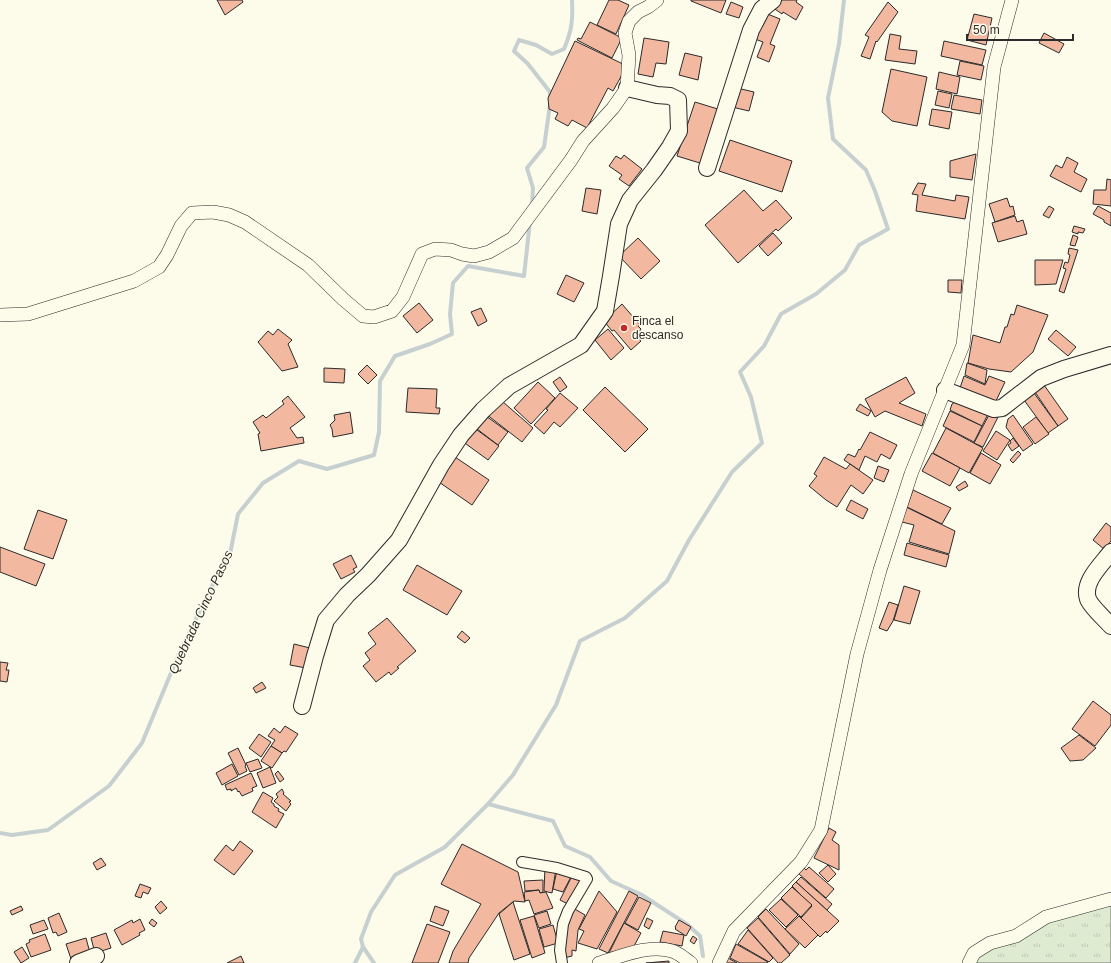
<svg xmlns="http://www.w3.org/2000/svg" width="1111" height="963" viewBox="0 0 1111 963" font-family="Arial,sans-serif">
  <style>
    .grass { fill: url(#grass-tufts); stroke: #74746e }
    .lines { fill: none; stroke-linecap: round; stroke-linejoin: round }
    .stream { stroke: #c7d0d0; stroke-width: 4 }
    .building { fill: #f2b8a0; stroke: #2b2b2b }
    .pedestrian-casing { stroke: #2b2b2b; stroke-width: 12 }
    .minor-casing { stroke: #2b2b2b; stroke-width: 14 }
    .tertiary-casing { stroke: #2b2b2b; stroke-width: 18 }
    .pedestrian { stroke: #fdfbea; stroke-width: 10 }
    .minor { stroke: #fdfbea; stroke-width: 13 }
    .tertiary { stroke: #fdfbea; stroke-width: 16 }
    .poi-dot { fill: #c62828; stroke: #fdfbea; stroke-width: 1.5 }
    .labels { text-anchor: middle; stroke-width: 3; stroke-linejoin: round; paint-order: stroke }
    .poi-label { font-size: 12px; fill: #2b2b2b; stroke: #fdfbea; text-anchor: start }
    .water-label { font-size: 13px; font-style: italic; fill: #2b2b2b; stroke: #fdfbea }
  </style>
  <defs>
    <pattern id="grass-tufts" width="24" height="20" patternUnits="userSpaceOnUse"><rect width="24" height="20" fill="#deebd1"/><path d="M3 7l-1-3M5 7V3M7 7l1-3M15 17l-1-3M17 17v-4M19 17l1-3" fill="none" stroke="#bfcab4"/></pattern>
  </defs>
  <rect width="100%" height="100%" fill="#fdfbea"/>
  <!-- grass -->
  <path class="grass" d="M1111,899v64h-142l21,-20z"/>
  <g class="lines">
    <!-- stream -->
    <g class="stream">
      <path d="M550,98v-6l-22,-28 -14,-13 5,-11 17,5 16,9 12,-5c8,-19 9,-29 8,-49"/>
      <path d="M532,206l1,-18 -6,-20 17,-21 6,-42"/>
      <path d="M488,804l65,17 12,25 25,11 21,24 31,14 46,30 12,11 3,20"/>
      <path d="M0,833l12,2 36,-5 61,-44 33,-43 36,-87 39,-80 13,-22 8,-40 25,-31 36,-22 28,8 47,-14 5,-23 1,-51 15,-25 35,-12 22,-10 -2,-20 3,-31 15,-17 56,10 6,-55"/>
      <path d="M355,963l8,-16"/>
      <path d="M374,963l-11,-16 -2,-8 10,-27 24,-37 50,-28 43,-43 25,-29 43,-70 24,-64 45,-23 42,-37 22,-41 43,-68 30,-29 -11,-46 -11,-25 24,-26 17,-32 35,-20 29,-24 14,-25 29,-16 -13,-38 -9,-21 -33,-31 -5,-41 11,-54 5,-44"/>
    </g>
  </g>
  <!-- building -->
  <g class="building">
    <path d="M217,0h25l1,2 -18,13z"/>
    <path d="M609,0h9l11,5 -13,29 -19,-9z"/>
    <path d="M691,0h35l-5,13 -30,-12z"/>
    <path d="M780,0h17l-1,2 7,5 -7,13 -13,-8 -1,2 -10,-7z"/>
    <path d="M731,2l12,5 -4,11 -13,-4z"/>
    <path d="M888,2l10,10 -21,30 -1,-1 -6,18 -9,-3 8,-19 -4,-2z"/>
    <path d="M765,13l15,6 -10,25 5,2 -6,16 -12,-5 6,-15 -8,-3z"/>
    <path d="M974,14l18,4 -6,27 -19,-5z"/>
    <path d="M590,22l32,16 -10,20 -35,-18 1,-2 3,1z"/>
    <path d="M1044,33l20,11 -5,9 -20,-10z"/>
    <path d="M890,34l11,2 -2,13 18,2 -2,13 -30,-4z"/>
    <path d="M644,38l25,4 -3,22 -10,-1 -3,14 -15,-3z"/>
    <path d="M575,41l48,23v9l-10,18 -5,-3 -21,40 -15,-8 -4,6 -13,-7 3,-6 -9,-4 -1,-11z"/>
    <path d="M944,41l42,9 -4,15 -41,-9z"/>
    <path d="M685,53l17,4 -4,23 -19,-5z"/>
    <path d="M960,61l24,5 -3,14 -24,-5z"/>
    <path d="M891,69l36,8 -10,49 -25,-5 -10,-9z"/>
    <path d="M939,72l21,5 -3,17 -21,-5z"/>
    <path d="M737,88l17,4 -5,19 -17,-4z"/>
    <path d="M938,91l14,3 -3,14 -14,-3z"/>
    <path d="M954,95l28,5 -2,14 -29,-5z"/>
    <path d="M695,102l26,8 -18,54 -26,-8z"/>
    <path d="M932,109l20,3 -3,17 -20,-4z"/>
    <path d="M730,140l62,21 -10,31 -63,-21z"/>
    <path d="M976,154l-4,26 -22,-3v-16z"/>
    <path d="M624,155l18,14 -13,17 -10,-7 3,-4 -13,-9 7,-10 5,3z"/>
    <path d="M1067,157l11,6 -4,9 13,7 -6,13 -31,-16 6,-11 6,3z"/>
    <path d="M1107,179l4,1v26l-18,-2 1,-14h12z"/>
    <path d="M918,183l8,1 -4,11 33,6 1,-6 13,2 -4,22 -49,-8 2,-16 -6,-1z"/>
    <path d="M586,188l15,2 -4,24 -15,-3z"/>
    <path d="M744,190l19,21 13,-11 16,18 -14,13 -2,-2 -38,34 -33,-38z"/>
    <path d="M1007,198l3,9 3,-1 2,9 -20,7 -6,-18z"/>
    <path d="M1049,206l5,3 -5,9 -6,-3z"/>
    <path d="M1098,206l13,7v13l-7,-4v-2l-11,-6z"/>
    <path d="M1015,216l2,6 6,-2 4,14 -29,8 -6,-19z"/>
    <path d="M1074,226l11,3 -2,4 -5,-1v2l-6,-2z"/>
    <path d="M773,233l9,10 -14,13 -9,-10z"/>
    <path d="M1073,235l5,2 -3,9 -5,-1z"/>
    <path d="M638,238l22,23 -19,18 -22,-23z"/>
    <path d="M1069,248l9,2 -14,43 -5,-2 7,-22 -3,-1 2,-6 3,1 2,-8 -2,-1z"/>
    <path d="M1035,260h28l-7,24 -21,1z"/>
    <path d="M566,275l18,8 -10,19 -17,-8z"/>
    <path d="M948,280h14l-1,13 -13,-1z"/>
    <path d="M419,303l14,17 -16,13 -14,-17z"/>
    <path d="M622,304l18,21 -2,1 3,3 -4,7 4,5 -10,9 -17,-20 -2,1 -8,-10z"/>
    <path d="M1017,305l31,10 -15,37 -22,20 -22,-3 -21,-6 5,-28 27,8 5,-16h2l4,-13 3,1z"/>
    <path d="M481,308l6,13 -9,5 -7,-14z"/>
    <path d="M278,329l14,11 -4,4 10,23 -16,4 -24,-29 10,-11 5,4z"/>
    <path d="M608,329l16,19 -13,12 -16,-20z"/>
    <path d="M1056,330l20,17 -8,9 -20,-17z"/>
    <path d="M967,363l20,7 -2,14 -20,-9z"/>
    <path d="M367,365l10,10 -9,9 -10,-10z"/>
    <path d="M324,368l21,1 -1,14 -20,-1z"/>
    <path d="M964,376l21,9 4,-9 16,6 -10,21 -35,-15z"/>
    <path d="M560,377l7,10 -7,5 -7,-10z"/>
    <path d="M906,377l9,16 -16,10 27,11 -4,12 -37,-15 -10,6 -10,-18z"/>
    <path d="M538,382l17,16 -24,26 -17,-16z"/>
    <path d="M1044,385l24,34 -10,7 -23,-34z"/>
    <path d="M605,387l43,42 -23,23 -42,-42z"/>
    <path d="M408,388l29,1 -1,19h4l-1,6 -33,-2z"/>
    <path d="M560,393l18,15 -18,19 -6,-5 -10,12 -10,-9 14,-15 -2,-1z"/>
    <path d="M1034,393l24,33 -10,7 -24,-33z"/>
    <path d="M288,396l17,21 -15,11 7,10 6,-1 1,6 -43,8 -3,-17 2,-1 -7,-11 10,-7 3,3 18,-14 -2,-3z"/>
    <path d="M959,399l29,15 -6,12 -32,-16 2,-6z"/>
    <path d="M496,402l4,3 3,-3 30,26 -11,14 -36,-28z"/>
    <path d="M860,404l11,7 -3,5 -12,-6z"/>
    <path d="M950,411l32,15 -8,16 -31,-16z"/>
    <path d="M350,412l3,21 -20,4 -1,-8 -2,-4 5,-5 -1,-5z"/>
    <path d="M990,413l8,4 -15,30 -9,-4z"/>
    <path d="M1013,415l20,29 -10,7 -17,-24 2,-8z"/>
    <path d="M486,416l22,16 -10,13 -21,-16z"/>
    <path d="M1036,417l13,17 -14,10 -12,-17z"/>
    <path d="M473,427l26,19 -11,14 -26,-19z"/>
    <path d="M946,428l37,20 -14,25 -36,-20z"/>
    <path d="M996,431l14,9 -13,20 -14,-9z"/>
    <path d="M870,432l27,13 -7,14 -9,-5 -4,8 -12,-6 -6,14 -15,-10 4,-6 7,3 4,-8 1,1z"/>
    <path d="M1013,438l6,8 -7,5 -4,-6 3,-2 -1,-2z"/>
    <path d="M1018,451l3,3 -8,9 -3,-3z"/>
    <path d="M932,453l28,15 -10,18 -28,-15z"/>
    <path d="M981,453l20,12 -11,19 -20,-11z"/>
    <path d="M455,457l34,23 -17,25 -36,-25z"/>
    <path d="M824,457l22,12 4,-5 23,16 -10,14 -12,-9 -14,22 -11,-7 -17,-14 8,-10 -3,-2z"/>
    <path d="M878,466l11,4 -5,12 -10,-4z"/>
    <path d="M965,481l3,5 -9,5 -3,-4z"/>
    <path d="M913,490l38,18 -9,16 -35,-17z"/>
    <path d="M851,500l17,9 -5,10 -17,-9z"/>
    <path d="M906,507l49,24 -6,23 -40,-12 5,-17 -12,-3z"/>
    <path d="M38,510l29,10 -14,39 -29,-10z"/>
    <path d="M1106,523l5,4v14l-7,8 -11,-9z"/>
    <path d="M907,543l42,12 -3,12 -42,-12z"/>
    <path d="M0,547l45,17 -9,22 -36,-14z"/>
    <path d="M351,555l6,12 -4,2 2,3 -14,7 -8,-15z"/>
    <path d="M417,565l45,26 -15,24 -44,-25z"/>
    <path d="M904,586l16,5 -10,33 -16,-4z"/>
    <path d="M889,602l9,3 -5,16 -6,10 -8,-3z"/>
    <path d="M387,618l29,33 -19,16 2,1 -8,7 -2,-3 -13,10 -13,-16 7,-6 -5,-7 11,-9 -8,-11z"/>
    <path d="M462,631l8,7 -5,5 -8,-6z"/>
    <path d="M294,644l16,4 -4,20 -16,-3z"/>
    <path d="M0,662l8,1 -2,7h3l-2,12 -7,-1z"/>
    <path d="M262,682l4,6 -10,5 -3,-5z"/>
    <path d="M1093,701l18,14v10l-16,21 -23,-17z"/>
    <path d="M285,726l13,8 -12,18 -2,-1 -2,2 -11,-7 4,-6 -7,-4 6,-8 6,5z"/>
    <path d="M259,734l12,8 -10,15 -12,-9z"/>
    <path d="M1079,735l17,13 -13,12 -13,1 -9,-13z"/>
    <path d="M271,746l11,7 -10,15 -11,-7z"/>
    <path d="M238,748l8,17 -1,1 2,5 -8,4 -11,-22z"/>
    <path d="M258,759l4,9 -12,4 -4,-9z"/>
    <path d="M232,764l6,12 -16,9 -6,-12z"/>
    <path d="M270,767l6,16 -13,5 -6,-15z"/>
    <path d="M278,771l6,8 -4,3 -5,-8z"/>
    <path d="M251,773l6,13 -5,2 1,3 -11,5 -3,-5 -1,1 -2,-4 -5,3v-2l-4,1 -2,-5z"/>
    <path d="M282,789l2,4 -1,1 8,7 -2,1 2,2 -5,7 -12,-10 4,-4 -2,-3z"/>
    <path d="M263,792l10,6 -2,4 3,2v2l5,3 -1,2 6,3 -8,14 -24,-16z"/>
    <path d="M829,828l7,4 -4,8 7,5v25l-25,-12z"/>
    <path d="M240,841l13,10 -19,24 -20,-15 12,-15 7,6z"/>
    <path d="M462,844l56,28 7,30 -11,-1 -15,12 -30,45 -1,5h-19l4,-12 28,-47 -40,-20z"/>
    <path d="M101,858l5,7 -9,5 -4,-7z"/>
    <path d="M828,865l8,9 -8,8 -9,-9z"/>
    <path d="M545,867l11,2 -4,24 -8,-2z"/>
    <path d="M803,867l3,3 3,-3 25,22 -8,9 -28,-25z"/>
    <path d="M557,870l15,5 -9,17 -10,-3z"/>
    <path d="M572,876l11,5 -13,24 -10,-5z"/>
    <path d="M801,877l31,27 -5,6 -31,-28z"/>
    <path d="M543,880v12l-3,1 -1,-3 -14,1 -1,-10z"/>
    <path d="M796,882l43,39 -12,12 -1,-2 -6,6 -19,-19 11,-12 -20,-20z"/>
    <path d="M140,884l11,4 -3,6 -5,-2 -2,6 -6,-2z"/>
    <path d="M792,887l20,18 -11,12 -20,-19z"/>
    <path d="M539,890l1,3 6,-1 7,16 -19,6 -5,-14 -4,1 -1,-9z"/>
    <path d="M599,891l18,21 -20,37 -19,-6 6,-12 -5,-2z"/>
    <path d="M629,891l9,5 -30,57 -9,-4z"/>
    <path d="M639,897l12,6 -13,27 -13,-7z"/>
    <path d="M781,899l17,16 -12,12 -17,-17z"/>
    <path d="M161,901l6,7 -7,6 -5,-7z"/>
    <path d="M513,902l17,52 -16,6 -15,-46z"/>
    <path d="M21,906l2,4 -11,5 -2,-4z"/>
    <path d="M435,906l14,5 -6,15 -13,-5z"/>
    <path d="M573,908l12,7 -7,15 -2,21 -4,-1v6l-8,2 3,-40z"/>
    <path d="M766,909l33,35 -9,10 -32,-37z"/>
    <path d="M547,911l4,13 -12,4 -5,-13z"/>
    <path d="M59,913l8,19 -9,4 -2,-4 -3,1 -5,-15z"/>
    <path d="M534,916l11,37 -13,5 -12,-38z"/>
    <path d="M799,916l19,19 -13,13 -20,-19z"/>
    <path d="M647,918l6,3 -4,8 -5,-3z"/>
    <path d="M758,918l32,37 -9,8h-3l-31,-35z"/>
    <path d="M140,919l5,11 -6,3 1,2 -18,10 -8,-15 18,-10 1,3z"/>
    <path d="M152,919l5,4 -3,4 -5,-4z"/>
    <path d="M44,920l4,9 -15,5 -3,-9z"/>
    <path d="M679,920l12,7 -5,9 -11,-7 1,-1 -1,-1z"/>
    <path d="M624,923l17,10 -7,13 -25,7z"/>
    <path d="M427,924l23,8 -12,31h-26z"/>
    <path d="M553,925l5,18 -14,4 -5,-18z"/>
    <path d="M748,930l25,28 -4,4 -31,-18z"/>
    <path d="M663,931l21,4 -2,11 -22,-4z"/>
    <path d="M106,933l5,15 -16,5 -4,-15z"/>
    <path d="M45,934l6,16 -20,7 -5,-13 4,-2 -1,-2z"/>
    <path d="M693,936l4,3 -3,5 -4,-3z"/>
    <path d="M86,938l4,15 -19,6 -5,-15z"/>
    <path d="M736,944l32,18 -2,1h-26l-10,-5z"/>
    <path d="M22,947l7,11 -8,5 -7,-11z"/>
    <path d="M241,956l3,7h-17z"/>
    <path d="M728,958l9,5h-11z"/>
    <path d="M669,961v2h-23z"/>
  </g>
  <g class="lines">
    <defs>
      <path id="pedestrian" d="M522,862l35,6 29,9 1,2 -19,32 -5,13 -3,26 2,13"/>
      <g id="minor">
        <path d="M0,315l28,-1 106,-33 25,-14 8,-12 14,-29 11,-13 21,-1 16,3 16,7 63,43 35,34 20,17 11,1 18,-6 11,-14 19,-43 13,-5 16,1 11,4 12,2 15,-4 24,-14 58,-78 12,-19 30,-33 14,-20 2,-33 -4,-22 4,-12 9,-9 10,-5 9,-7"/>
        <path d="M599,963c23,-7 50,-19 73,-12 7,2 13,8 19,12"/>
        <path d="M719,963l15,-32 67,-69 20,-32 36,-176 23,-84 31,-96 52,-129 31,-278 18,-67"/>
        <path d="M969,963l5,-10 16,-10 26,-7 30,-19 65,-18"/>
      </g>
      <g id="tertiary">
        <path d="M707,168l44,-138 11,-21 11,-9"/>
        <path d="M945,390l49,19 8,-1 39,-30 23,-9 47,-14"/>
        <path d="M1111,552c-9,12 -29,30 -23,47 3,8 17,20 23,27"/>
        <path d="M302,706l13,-50 11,-36 21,-25 21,-20 31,-35 42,-75 20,-30 22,-25 26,-24 72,-41 24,-34 6,-35 8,-52 11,-24 24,-30 16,-23 9,-16 -1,-31 -8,-4 -13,-1 -30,-7"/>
        <path d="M78,963l18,-7"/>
      </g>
    </defs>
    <!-- pedestrian casing -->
    <use href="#pedestrian" class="pedestrian-casing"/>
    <!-- minor casing -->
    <use href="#minor" class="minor-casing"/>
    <!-- tertiary casing -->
    <use href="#tertiary" class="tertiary-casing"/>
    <!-- pedestrian -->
    <use href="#pedestrian" class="pedestrian"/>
    <!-- minor -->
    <use href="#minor" class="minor"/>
    <!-- tertiary -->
    <use href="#tertiary" class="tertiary"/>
  </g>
  <!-- markers -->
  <circle class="poi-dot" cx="624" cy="328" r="4"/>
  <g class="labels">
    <!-- poi labels -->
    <g class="poi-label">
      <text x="632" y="325">Finca el<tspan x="632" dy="14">descanso</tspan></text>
    </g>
    <!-- water labels -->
    <g class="water-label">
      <text transform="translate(200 612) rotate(-65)" y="5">Quebrada Cinco Pasos</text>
    </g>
  </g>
  <!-- scale -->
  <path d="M967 34v6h106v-6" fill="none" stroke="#2b2b2b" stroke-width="2"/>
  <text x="973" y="34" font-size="12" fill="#2b2b2b" stroke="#fdfbea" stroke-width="3" paint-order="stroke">50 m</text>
</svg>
